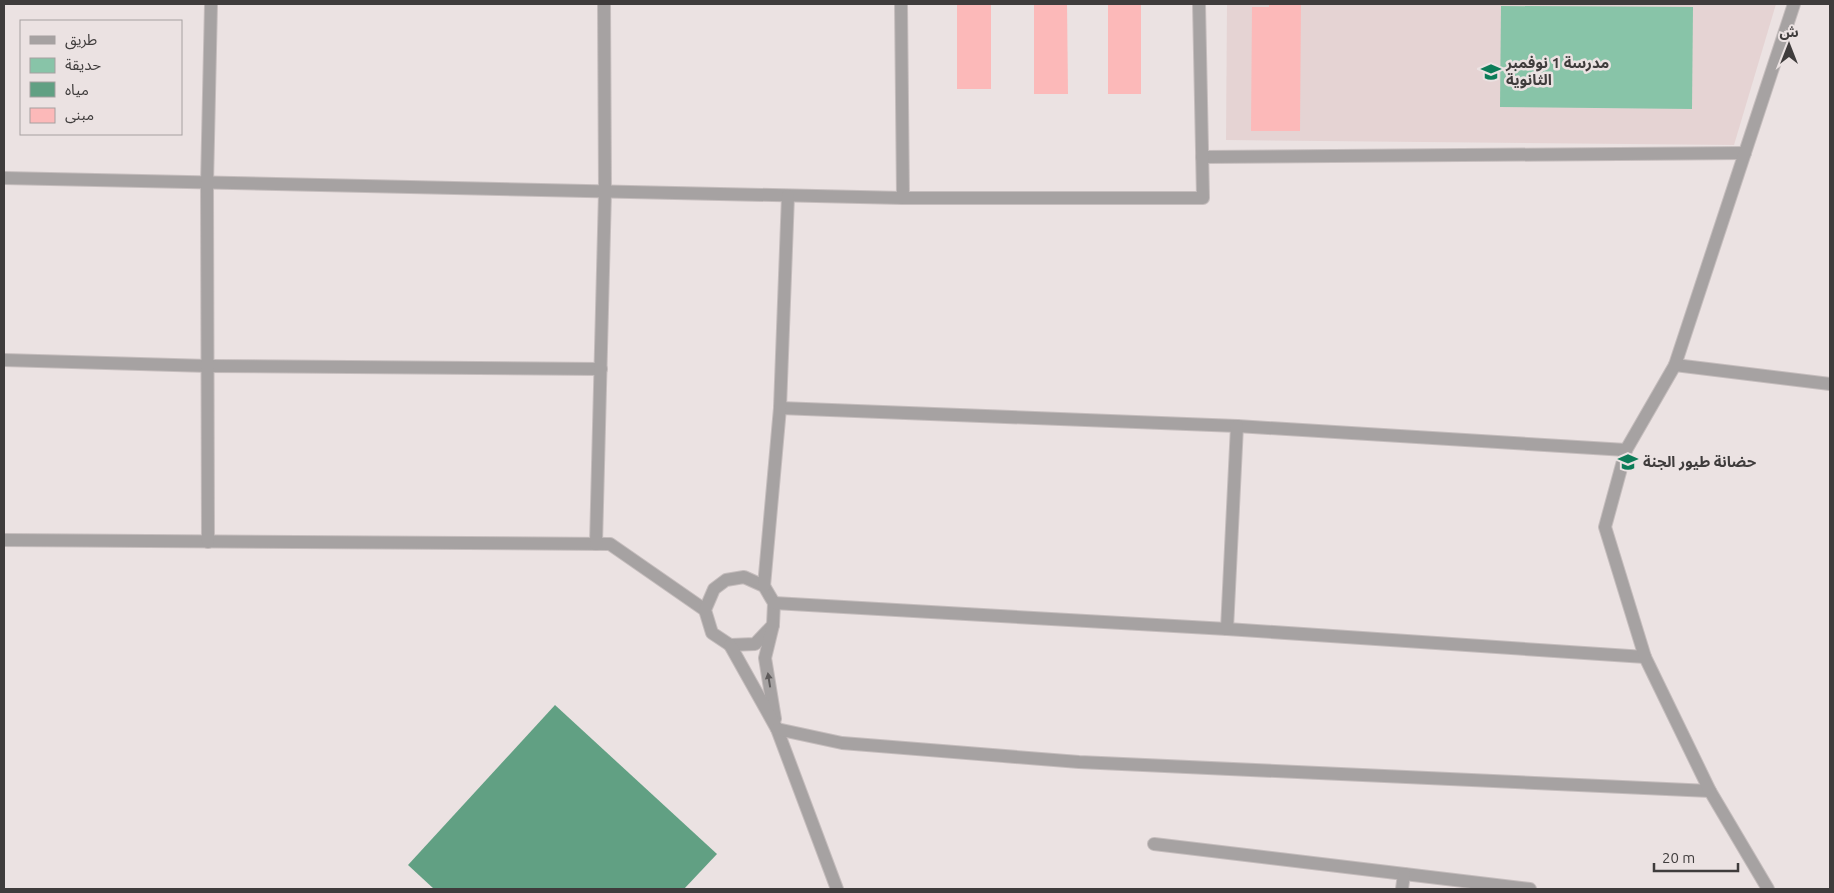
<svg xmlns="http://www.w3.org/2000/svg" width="1834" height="893" viewBox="0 0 1834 893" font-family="Ubuntu,'Noto Sans Arabic',sans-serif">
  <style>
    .built { fill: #e5d3d3 }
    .green { fill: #88c4a8 }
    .water { fill: #61a083 }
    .building { fill: #fcb9b9 }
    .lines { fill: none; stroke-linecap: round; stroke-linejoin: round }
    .minor-casing { stroke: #c5bdbd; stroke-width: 14 }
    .minor { stroke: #a6a2a2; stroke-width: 12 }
    .oneway { fill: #5e5b5b }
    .labels { text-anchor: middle; stroke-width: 5; stroke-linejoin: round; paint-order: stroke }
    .poi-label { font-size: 15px; font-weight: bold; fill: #3f3c3c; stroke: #ebe2e2; text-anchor: start }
  </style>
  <rect width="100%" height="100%" fill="#ebe2e2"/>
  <!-- built -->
  <path class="built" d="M1227,4h549l-42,141 -508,-5z"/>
  <!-- green -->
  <path class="green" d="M1501,6l192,1 -1,102 -192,-2z"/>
  <!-- water -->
  <path class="water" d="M555,705l162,149 -33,35h-250l-26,-24z"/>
  <!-- building -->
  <g class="building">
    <rect x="957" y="4" width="34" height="85"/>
    <path d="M1034,4h33l1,90h-34z"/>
    <rect x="1108" y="4" width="33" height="90"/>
    <path d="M1269,4h32l-1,127h-49l1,-124h17z"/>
  </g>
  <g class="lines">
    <defs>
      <g id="minor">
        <path d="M901,4l2,194"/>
        <path d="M1202,157l543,-4"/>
        <path d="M4,178l899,20h300l-4,-194"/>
        <path d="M4,360l204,6 393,3"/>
        <path d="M1675,365l155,19"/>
        <path d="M780,408l457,18 389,24"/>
        <path d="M4,540l606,4 95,66"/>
        <path d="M208,542l-1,-358 4,-180"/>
        <path d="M596,544l9,-352 -1,-188"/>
        <path d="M744,577l20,9 10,17 -1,22 -18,19 -25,1 -18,-12 -7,-23 9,-21 12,-9z"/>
        <path d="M764,586l16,-178 8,-212"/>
        <path d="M774,603l453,26 418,28"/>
        <path d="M773,625l-8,33 10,61"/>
        <path d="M1227,629l10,-203"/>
        <path d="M730,645l47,84 60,160"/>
        <path d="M777,729l65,14 237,19 631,29"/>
        <path d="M1154,844l376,45"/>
        <path d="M1402,889l2,-15"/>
        <path d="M1768,889l-58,-98 -65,-134 -40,-130 21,-77 49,-85 119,-361"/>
      </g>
    </defs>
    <!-- minor casing -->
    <use href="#minor" class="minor-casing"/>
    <!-- minor -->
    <use href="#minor" class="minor"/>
  </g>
  <!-- one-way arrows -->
  <defs><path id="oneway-solid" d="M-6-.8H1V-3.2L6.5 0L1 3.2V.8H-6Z" transform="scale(1.25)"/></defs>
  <use class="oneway" href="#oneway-solid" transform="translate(769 680) rotate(-99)"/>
  <!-- icons -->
  <defs>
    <symbol id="school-bare" viewBox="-9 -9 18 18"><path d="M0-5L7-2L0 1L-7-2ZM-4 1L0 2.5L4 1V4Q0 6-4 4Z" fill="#0c7c58" stroke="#ebe2e2" stroke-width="2.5" paint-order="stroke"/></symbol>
  </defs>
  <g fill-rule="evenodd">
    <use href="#school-bare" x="1477" y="58" width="28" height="28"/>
    <use href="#school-bare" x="1614" y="448" width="28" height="28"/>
  </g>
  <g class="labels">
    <!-- poi labels -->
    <g class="poi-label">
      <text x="1506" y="68">مدرسة 1 نوفمبر<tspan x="1506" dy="17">الثانوية</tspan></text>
      <text x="1643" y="467">حضانة طيور الجنة</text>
    </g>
  </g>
  <!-- border -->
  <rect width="1834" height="893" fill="none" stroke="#3f3c3c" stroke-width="10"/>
  <!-- legend -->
  <rect x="20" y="20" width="162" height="115" fill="#ebe2e2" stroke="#a6a0a0"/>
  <rect x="30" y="36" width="25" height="8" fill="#a6a2a2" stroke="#a6a0a0"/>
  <text x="65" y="45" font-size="15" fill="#3f3c3c">طريق</text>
  <rect x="30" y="58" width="25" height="15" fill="#88c4a8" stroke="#a6a0a0"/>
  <text x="65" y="70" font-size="15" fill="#3f3c3c">حديقة</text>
  <rect x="30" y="82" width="25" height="15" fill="#61a083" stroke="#a6a0a0"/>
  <text x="65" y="95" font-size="15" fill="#3f3c3c">مياه</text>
  <rect x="30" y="108" width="25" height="15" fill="#fcb9b9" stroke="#a6a0a0"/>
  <text x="65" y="120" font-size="15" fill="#3f3c3c">مبنى</text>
  <!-- north arrow -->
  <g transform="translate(1789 45)" stroke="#ebe2e2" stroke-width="4" paint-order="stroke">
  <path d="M0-4L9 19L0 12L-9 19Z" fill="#3f3c3c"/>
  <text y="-8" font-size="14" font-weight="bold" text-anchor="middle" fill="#3f3c3c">ش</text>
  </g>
  <!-- scale -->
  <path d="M1654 863v8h84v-8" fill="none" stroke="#3f3c3c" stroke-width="2.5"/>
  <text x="1662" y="863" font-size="15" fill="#3f3c3c" stroke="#ebe2e2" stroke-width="4" paint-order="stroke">20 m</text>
</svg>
